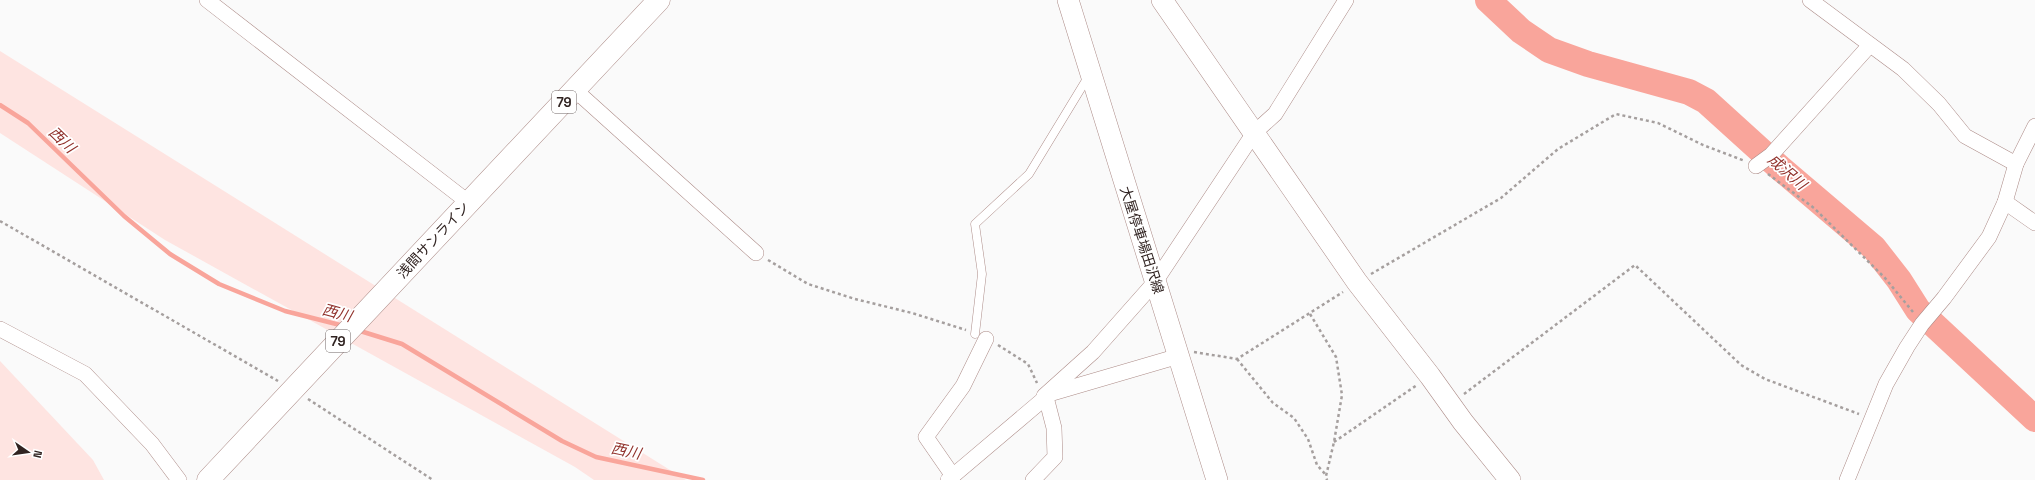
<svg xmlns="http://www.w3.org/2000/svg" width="2035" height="480" viewBox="0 0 2035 480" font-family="'Space Grotesk','Noto Sans JP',sans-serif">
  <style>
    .green { fill: #fee4e1 }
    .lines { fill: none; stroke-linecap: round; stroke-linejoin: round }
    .stream { stroke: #f9a59b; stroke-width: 4.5 }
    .river { stroke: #f9a59b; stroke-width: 26 }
    .lane-casing { stroke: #ad8c88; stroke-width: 9 }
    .street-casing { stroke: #ad8c88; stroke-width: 16 }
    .secondary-casing { stroke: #ad8c88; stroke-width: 22 }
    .primary-casing { stroke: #ad8c88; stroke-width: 23 }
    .path { stroke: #a59f9e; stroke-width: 2.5; stroke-dasharray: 3 3; stroke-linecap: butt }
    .lane { stroke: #fff; stroke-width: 8 }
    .street { stroke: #fff; stroke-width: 15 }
    .secondary { stroke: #fff; stroke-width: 21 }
    .primary { stroke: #fff; stroke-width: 22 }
    .labels { text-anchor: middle; stroke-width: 3.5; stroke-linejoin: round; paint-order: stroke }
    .shield { fill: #fff; stroke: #6e6564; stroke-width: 1 }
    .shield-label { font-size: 13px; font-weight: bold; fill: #302321 }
    .street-label { font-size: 14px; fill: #302321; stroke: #fff }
    .water-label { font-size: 15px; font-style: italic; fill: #91312b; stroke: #fff }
  </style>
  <rect width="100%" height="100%" fill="#fafafa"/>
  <!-- green -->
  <g class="green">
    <path d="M0,51l686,429h-92l-19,-13 -410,-227 -165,-107z"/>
    <path d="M0,361l93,99 11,20h-104z"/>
  </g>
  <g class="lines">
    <!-- stream -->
    <g class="stream">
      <path d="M0,105l28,18 96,93 46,38 49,30 66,27 59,15"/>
      <path d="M357,330l45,14 160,97 34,16 107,23"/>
    </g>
    <!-- river -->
    <path class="river" d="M1488,0l33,31 28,19 39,14 101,28 17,9 74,67 94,80 25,32 19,30 117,109"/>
    <defs>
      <path id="lane" d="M975,334l7,-60 -7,-50 54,-50 59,-97"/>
      <g id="street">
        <path d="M207,0l261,202"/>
        <path d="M1810,0l93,69 36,35 26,32 51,28"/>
        <path d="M575,90l181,163"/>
        <path d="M1756,166l15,-11 99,-110"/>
        <path d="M2005,202l30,21"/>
        <path d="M0,329l85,45 67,70 27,36"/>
        <path d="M1049,394l130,-38"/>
        <path d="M1044,396l49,-44 62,-70 99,-149 21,-19 71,-114"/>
        <path d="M953,476l-27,-39 37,-51 23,-47"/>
        <path d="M948,480l98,-83"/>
        <path d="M1033,480l22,-23 -1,-29 -8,-31"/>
        <path d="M1847,480l39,-96 21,-37 15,-23 22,-26 45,-61 16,-35 11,-38 19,-38"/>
      </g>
      <g id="secondary">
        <path d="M1068,0l149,480"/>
        <path d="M1162,0l195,282 73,94 33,46 47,58"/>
      </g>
      <path id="primary" d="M208,480l451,-480"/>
    </defs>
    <!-- lane casing -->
    <use href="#lane" class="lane-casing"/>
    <!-- street casing -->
    <use href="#street" class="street-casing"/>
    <!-- secondary casing -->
    <use href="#secondary" class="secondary-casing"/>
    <!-- primary casing -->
    <use href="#primary" class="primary-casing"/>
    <!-- path -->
    <g class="path">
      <path d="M1768,174l46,34 71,70 28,34"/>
      <path d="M0,221l278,160"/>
      <path d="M768,260l40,24 47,15 57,14 54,17"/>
      <path d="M1371,274l130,-76 57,-49 58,-35 42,9 45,22 42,16"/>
      <path d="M1310,314l26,43 6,38 -8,47 -8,34 1,4"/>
      <path d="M998,345l30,19 9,19"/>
      <path d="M1194,352l43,7 106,-67"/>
      <path d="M1237,359l36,44 21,15 14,21 9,26 9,10"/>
      <path d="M1464,394l171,-129 106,100 24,14 94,35"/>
      <path d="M308,399l125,81"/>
      <path d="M1334,442l83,-57"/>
    </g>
    <!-- lane -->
    <use href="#lane" class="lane"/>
    <!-- street -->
    <use href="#street" class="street"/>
    <!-- secondary -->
    <use href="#secondary" class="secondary"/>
    <!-- primary -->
    <use href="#primary" class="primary"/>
  </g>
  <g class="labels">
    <!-- shield labels -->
    <g class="shield">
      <rect x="552" y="91" width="24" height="22" rx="3"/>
      <rect x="326" y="330" width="24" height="22" rx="3"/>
    </g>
    <g class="shield-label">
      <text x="564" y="107">79</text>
      <text x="338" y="346">79</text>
    </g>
    <!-- street labels -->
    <g class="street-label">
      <text transform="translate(433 240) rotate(-47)" y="5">浅間サンライン</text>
      <text transform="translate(1142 240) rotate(72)" y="5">大屋停車場田沢線</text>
    </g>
    <!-- water labels -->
    <g class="water-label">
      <text transform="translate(62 140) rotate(44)" y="5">西川</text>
      <text transform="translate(1787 172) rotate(41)" y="5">成沢川</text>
      <text transform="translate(337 313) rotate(15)" y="5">西川</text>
      <text transform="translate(626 451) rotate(12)" y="5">西川</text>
    </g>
  </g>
  <!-- north arrow -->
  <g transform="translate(28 452) rotate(103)" stroke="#ffffff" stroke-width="3" paint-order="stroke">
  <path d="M0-3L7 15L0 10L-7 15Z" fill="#302321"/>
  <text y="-6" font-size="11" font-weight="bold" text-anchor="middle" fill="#302321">N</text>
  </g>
</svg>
